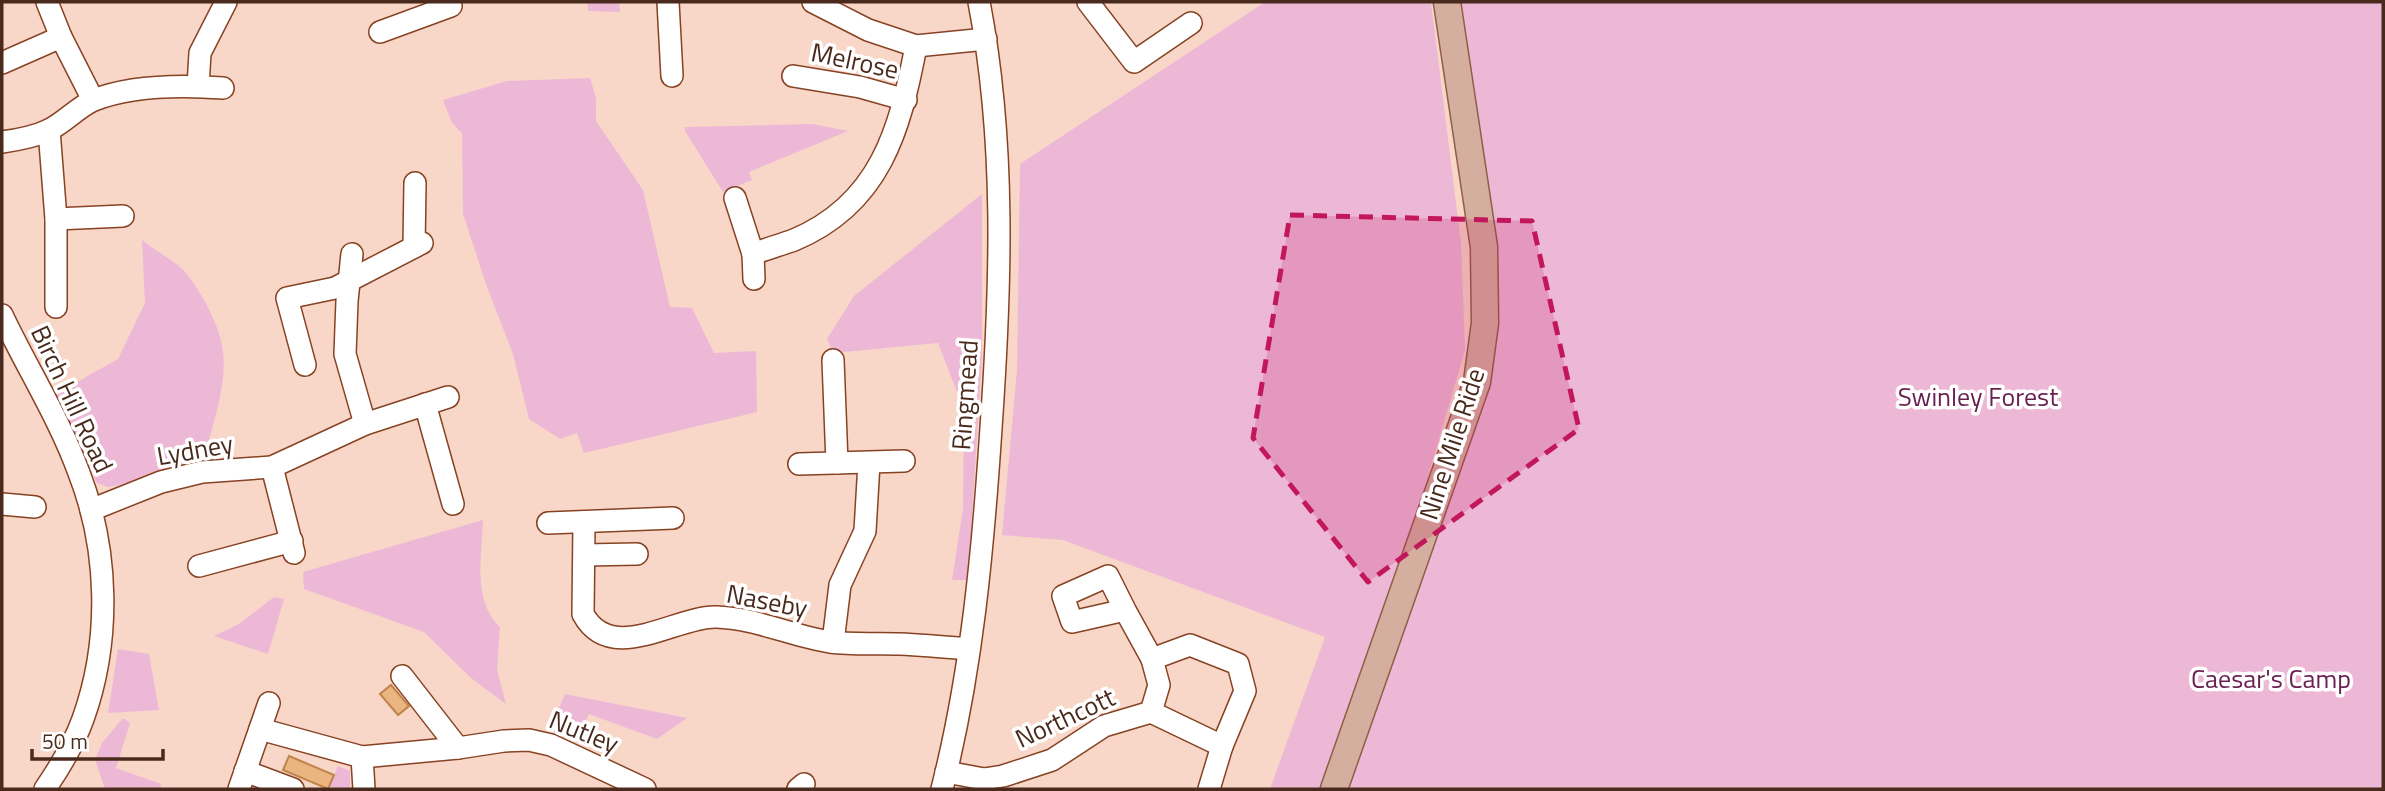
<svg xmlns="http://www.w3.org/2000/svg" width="2385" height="791" viewBox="0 0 2385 791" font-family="'Titillium Web',sans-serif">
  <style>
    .green { fill: #edb8d6 }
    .building { fill: #ebb582; stroke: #bf8449; stroke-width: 2 }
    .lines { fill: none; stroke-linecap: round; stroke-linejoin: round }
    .minor-casing { stroke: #874222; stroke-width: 24 }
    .major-casing { stroke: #915d46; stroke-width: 29 }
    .minor { stroke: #fff; stroke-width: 21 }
    .major { stroke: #d4ae9e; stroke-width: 26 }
    .marked { fill: #c2185b; fill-opacity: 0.2; stroke: #c2185b; stroke-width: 5; stroke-dasharray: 14 9; stroke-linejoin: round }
    .labels { text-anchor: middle; stroke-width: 7; stroke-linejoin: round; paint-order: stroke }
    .street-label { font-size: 26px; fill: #492a1c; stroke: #fff }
    .park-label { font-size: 26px; fill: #6a1f51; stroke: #fff }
  </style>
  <rect width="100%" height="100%" fill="#f8d7c9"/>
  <!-- green -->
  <g class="green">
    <path d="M587,2h32l1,10 -32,-1z"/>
    <path d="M1265,2h166l30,241 4,107 -92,314 -47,125h-56l55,-152 -262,-97 -61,-5 15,-165 3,-206z"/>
    <path d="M1454,2h929v787h-1036l146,-434z"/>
    <path d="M590,78l6,20v23l47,69 27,117 22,1 22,45 42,-2 1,61 -173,41 -7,-20 -17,6 -31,-20 -16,-65 -26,-67 -24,-73 -1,-81 -10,-10 -9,-23 64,-19z"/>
    <path d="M812,124l36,7 -99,41 3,8 -29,12 -38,-61v-4z"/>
    <path d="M982,194v164l-14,222h-16l11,-71 1,-99 -26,-67 -104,10 -7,-14 27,-43z"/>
    <path d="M142,240c14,12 37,22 47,37 12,15 28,45 32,64 8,32 -4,71 -13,102l-20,7 -1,12 -37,11 -25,11 -17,3 -11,-4 -43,-88 64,-36 27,-56z"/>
    <path d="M483,520c-1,34 -11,81 17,107l-3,43 9,34 -35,-26 -47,-46 -120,-43 -1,-17z"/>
    <path d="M274,597l10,2 -16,55 -54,-18 25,-12z"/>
    <path d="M118,649l31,5 10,56 -51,3z"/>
    <path d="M565,694l122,24 -30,21 -68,-25 -13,27 -24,-10 5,-18z"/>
    <path d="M123,718l7,5 -14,45 45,16 -1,5h-55l-10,-29 7,-17z"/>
    <path d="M338,766l12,5v18l-21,-2z"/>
  </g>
  <!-- building -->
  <g class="building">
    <path d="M391,685l18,21 -11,9 -18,-21z"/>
    <path d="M289,756l45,19 -6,14 -45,-19z"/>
  </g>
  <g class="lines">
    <defs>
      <g id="minor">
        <path d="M47,2l14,35 32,63"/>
        <path d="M668,2l4,74"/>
        <path d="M813,2l55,28 48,16 70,-7"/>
        <path d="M1088,2l46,60 57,-39"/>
        <path d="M380,32l71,-26 -1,-4"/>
        <path d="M2,63l59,-26"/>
        <path d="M793,76l67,11 46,13"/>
        <path d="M198,86l2,-33 26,-51"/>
        <path d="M49,130l7,89v88"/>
        <path d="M2,142c15,-2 32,-5 47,-12 16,-8 29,-23 45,-30 38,-15 88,-15 129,-12"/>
        <path d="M735,198l18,56c13,-5 27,-9 41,-14 86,-36 106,-110 122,-194"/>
        <path d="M56,219l67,-3"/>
        <path d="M414,247l1,-64"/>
        <path d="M352,254l-5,47 -2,53 20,70"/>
        <path d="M753,254l1,25"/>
        <path d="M2,315c25,53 57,103 77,158 30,77 32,168 4,246 -9,25 -23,48 -38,70"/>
        <path d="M833,360l4,103"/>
        <path d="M305,365l-18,-67 48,-10 87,-45"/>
        <path d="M425,404l28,100"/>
        <path d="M799,464l105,-3"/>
        <path d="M272,467l22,86"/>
        <path d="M2,504l33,3"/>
        <path d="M91,510l70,-28 41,-10 70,-5 93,-43 83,-27"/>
        <path d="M584,522l-1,92c28,52 93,2 133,3 39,1 76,19 114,25 23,3 47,1 70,2 23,1 46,3 69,5"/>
        <path d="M548,523l125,-5"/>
        <path d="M585,555l52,-1"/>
        <path d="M199,566l93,-25"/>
        <path d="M833,642l7,-57 25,-54 4,-68"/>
        <path d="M1152,659l38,-14 48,19 7,27 -23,55 -13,43"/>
        <path d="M402,676l56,72"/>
        <path d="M1151,712l71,34"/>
        <path d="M260,729l102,28 96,-9 46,-7 25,-1 22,5 94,44"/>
        <path d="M362,757l2,32"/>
        <path d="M245,771l48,18"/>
        <path d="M946,772l38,7 19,-3 49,-16 52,-34 47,-14 8,-27 -7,-26 -27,-49 -53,12 -9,-26 45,-20 17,34"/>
        <path d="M239,789l30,-86"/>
        <path d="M798,789l6,-5"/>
        <path d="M942,789c30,-118 41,-239 49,-361 10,-142 15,-286 -12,-426"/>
      </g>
      <path id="major" d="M1334,789l143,-407 8,-59 -1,-76 -37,-245"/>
    </defs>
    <!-- minor casing -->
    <use href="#minor" class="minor-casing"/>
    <!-- major casing -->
    <use href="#major" class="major-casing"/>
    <!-- minor -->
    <use href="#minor" class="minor"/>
    <!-- major -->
    <use href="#major" class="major"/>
  </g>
  <!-- marked area -->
  <path class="marked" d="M1290,215l242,6 47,208 -211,153 -115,-144z"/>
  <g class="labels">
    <!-- street labels -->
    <g class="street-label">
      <text transform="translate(855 61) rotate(12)" y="9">Melrose</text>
      <text transform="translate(965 395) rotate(-86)" y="9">Ringmead</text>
      <text transform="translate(72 399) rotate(65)" y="9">Birch Hill Road</text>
      <text transform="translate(1452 444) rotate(-72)" y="9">Nine Mile Ride</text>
      <text transform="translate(195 450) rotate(-10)" y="9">Lydney</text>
      <text transform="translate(767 601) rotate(11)" y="9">Naseby</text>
      <text transform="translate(1065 718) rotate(-25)" y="9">Northcott</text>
      <text transform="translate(584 732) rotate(22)" y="9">Nutley</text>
    </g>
    <!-- park labels -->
    <g class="park-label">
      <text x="1978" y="406">Swinley Forest</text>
      <text x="2271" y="688">Caesar's Camp</text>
    </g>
  </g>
  <!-- border -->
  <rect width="2385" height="791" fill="none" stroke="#492a1c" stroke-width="7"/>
  <!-- scale -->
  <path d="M32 749v10h131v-10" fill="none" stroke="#492a1c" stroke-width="3.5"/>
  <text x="42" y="749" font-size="21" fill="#492a1c" stroke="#ffffff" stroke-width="5" paint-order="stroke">50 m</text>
</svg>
